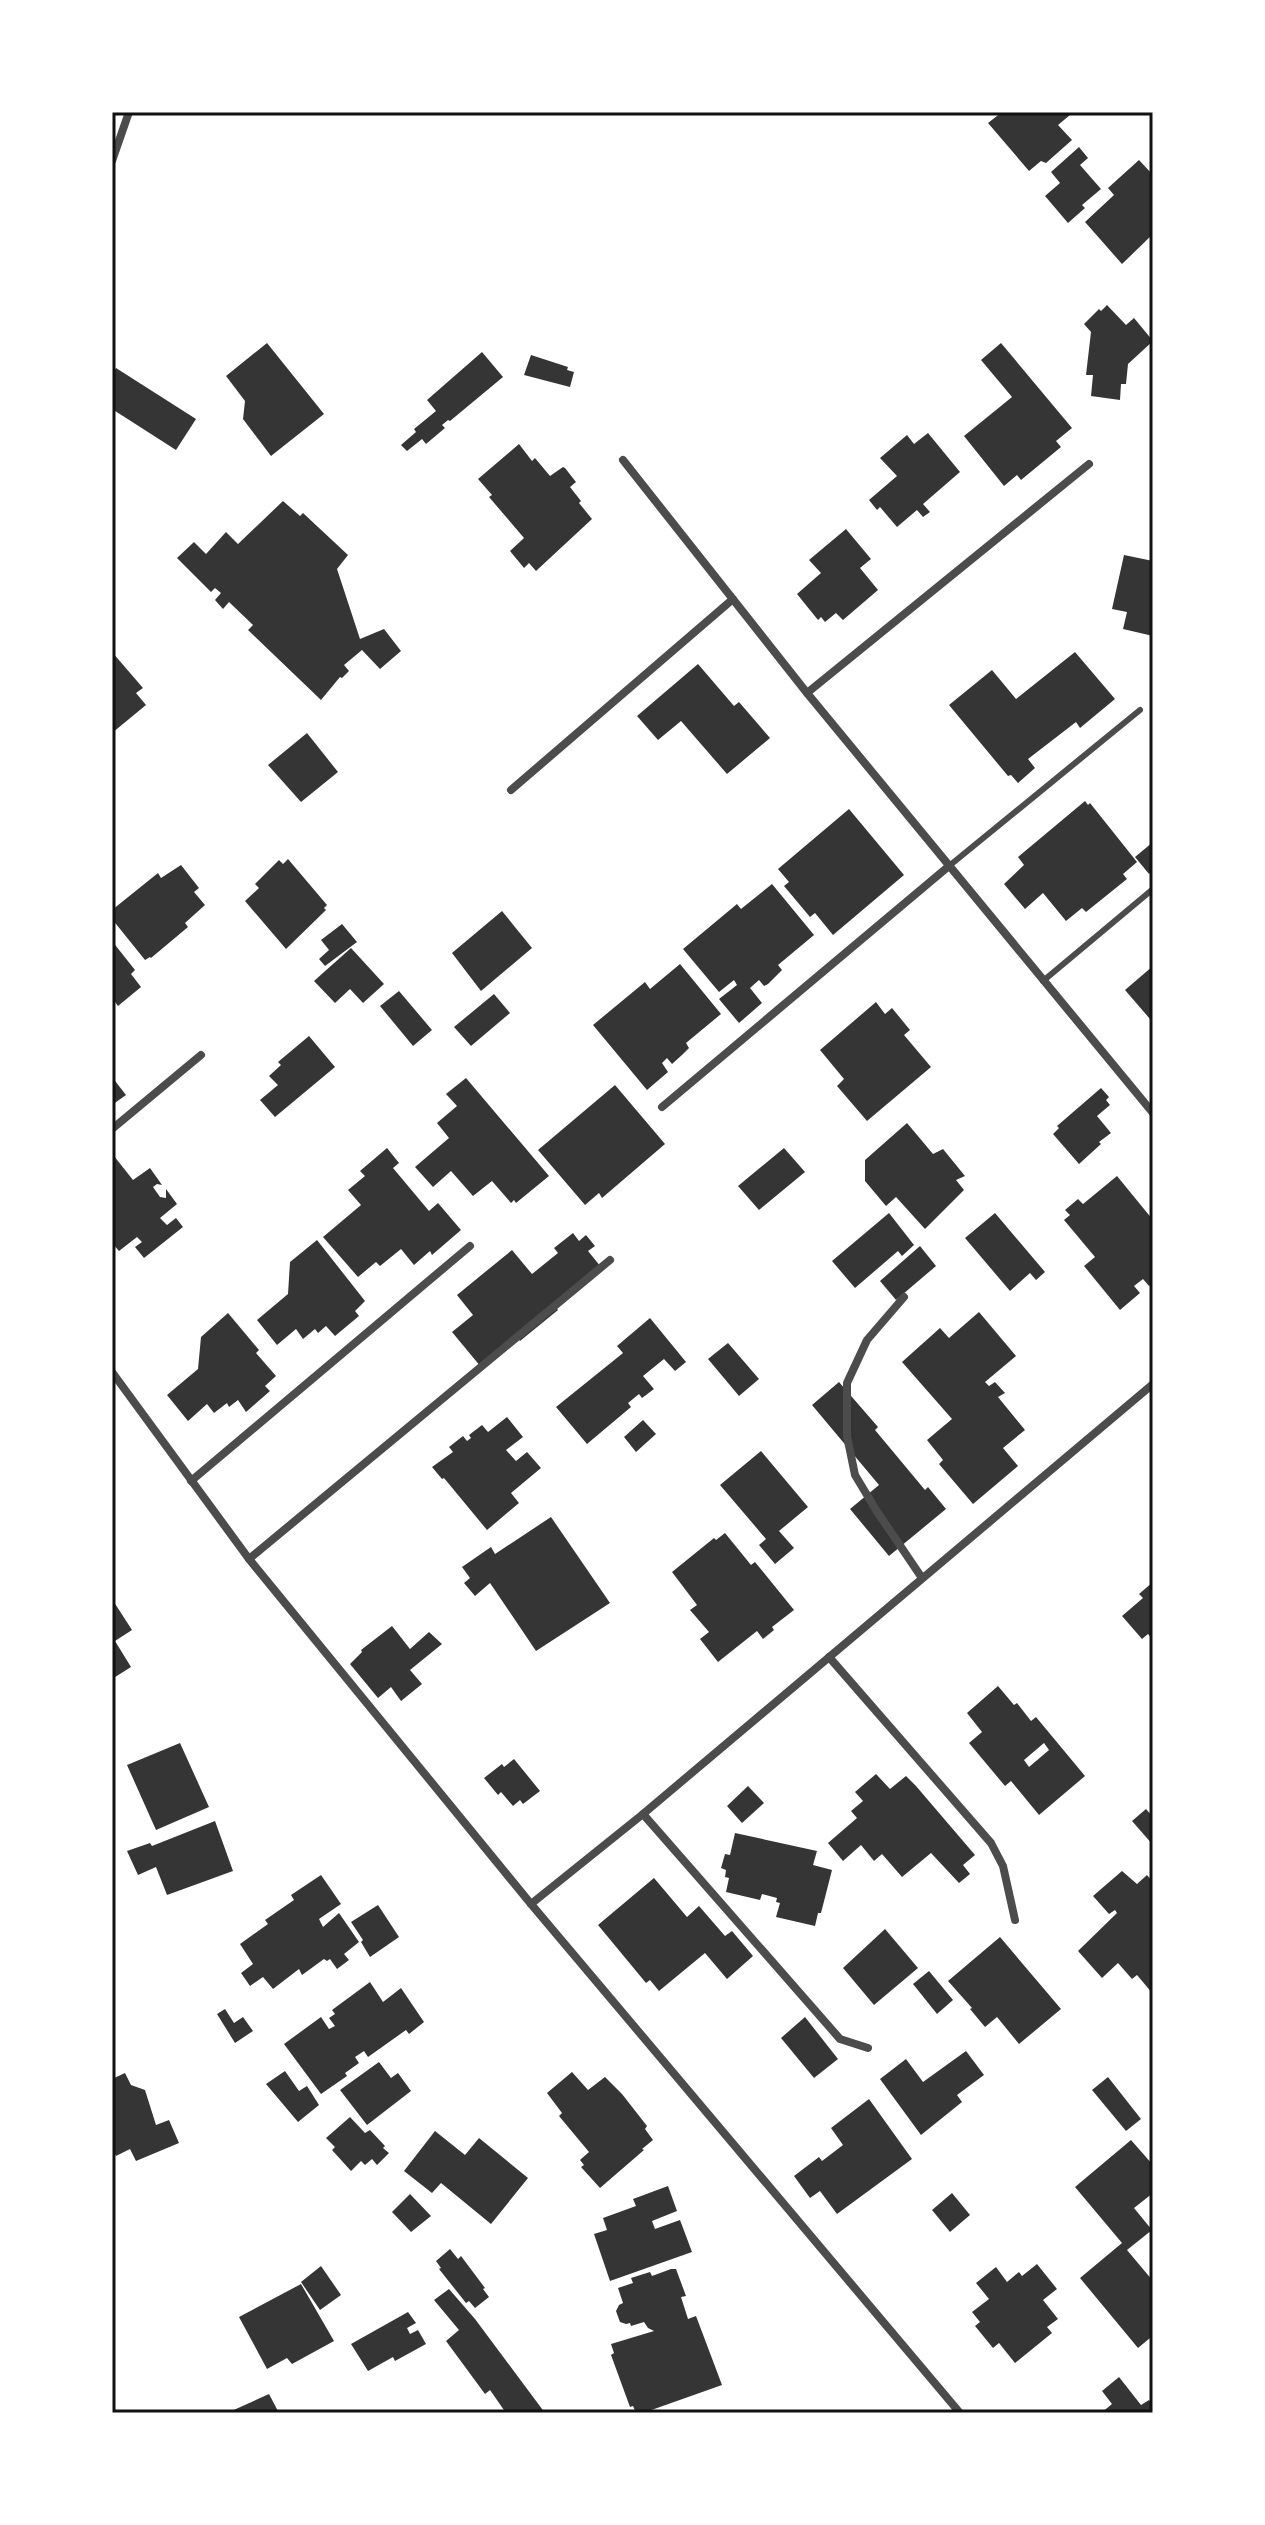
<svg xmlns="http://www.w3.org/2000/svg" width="1265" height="2525" viewBox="0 0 1265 2525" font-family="Raleway,sans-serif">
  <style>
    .building { fill: #353535; fill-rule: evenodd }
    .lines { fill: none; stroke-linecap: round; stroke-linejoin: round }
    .service { stroke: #4c4c4c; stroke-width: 6 }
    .minor { stroke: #4c4c4c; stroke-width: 8 }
    .neatline { fill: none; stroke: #111; stroke-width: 3 }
  </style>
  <rect width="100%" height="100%" fill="#fff"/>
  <!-- building -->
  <g class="building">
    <path d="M1002,112h65l3,3 -12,10 14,15 -26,23 -5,-2 -12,10 -41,-48z"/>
    <path d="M1079,147l9,11 -8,7 21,24 -19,16 3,3 -17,15 -23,-27 15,-13 -9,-11z"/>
    <path d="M1139,160l14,15v59l-31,30 -37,-42 29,-27 -6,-7z"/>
    <path d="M1107,305l19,20 8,-7 19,23 -25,23 -2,20h-5l-1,16 -29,-4 2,-21h-7l5,-43 -7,-8 15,-15 2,2z"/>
    <path d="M267,343l57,71 -53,42 -28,-37 2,-18 -19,-25z"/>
    <path d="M1001,343l71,85 -16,13 5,6 -40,33 -4,-5 -13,11 -40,-50 48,-39 -31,-37z"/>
    <path d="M482,352l21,25 -53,44 -2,-1 -6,5 3,3 -19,16 -4,-5 -15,12 -6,-6 15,-13 -2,-3 22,-18 -9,-11z"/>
    <path d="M531,355l37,12 -1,3 7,2 -4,15 -46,-12z"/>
    <path d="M116,368l80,51 -20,31 -64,-41v-35z"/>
    <path d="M928,433l32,39 -37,32 7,8 -7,5 -6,-7 -20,17 -17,-20 -3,3 -8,-10 28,-24 -17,-18 27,-23 7,9z"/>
    <path d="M519,444l13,17 3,-3 15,18 13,-9 2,1 11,14 -6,5 11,14 -2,2 13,16 -56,52 -7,-8 -5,5 -14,-17 14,-13 -35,-41 3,-2 -14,-16z"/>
    <path d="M283,501l17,15 3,-3 45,42 -11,14 23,70 24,-10 17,22 -21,18 -18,-19 -18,15 5,6 -7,7 -2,-1 -19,23 -73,-70 5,-5 -24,-23 -6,7 -8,-9 6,-7 -6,-5 -4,4 -34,-34 17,-16 12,12 20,-22 12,12z"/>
    <path d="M846,529l25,30 -11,9 18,22 -35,30 -7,-7 -11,9 -4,-5 -3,3 -21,-26 24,-21 -12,-13z"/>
    <path d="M1124,555l29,6v75l-30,-7 4,-17 -15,-3z"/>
    <path d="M112,652l31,36 -7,5 10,12 -34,28z"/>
    <path d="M1075,652l40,47 -35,29 -4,-6 -48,37 7,9 -17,15 -7,-8 -3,1 -59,-71 43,-35 24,29z"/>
    <path d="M698,664l36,42 5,-4 31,36 -43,36 -46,-53 -23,19 -21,-24z"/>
    <path d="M307,733l31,39 -37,30 -33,-37z"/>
    <path d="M1085,801l3,4 2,-2 47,59 -14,12 4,5 -41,33 -4,-4 -16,13 -23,-28 -18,16 -21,-25 20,-19 -6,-8z"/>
    <path d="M849,809l55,66 -71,60 -18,-22 -5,4 -26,-31 5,-4 -11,-13z"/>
    <path d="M1153,842v28l-4,4 -14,-17z"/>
    <path d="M288,859l39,46 -3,3 2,2 -40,39 -41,-48 14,-13 -4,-4 24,-24 4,4z"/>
    <path d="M181,865l18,23 -5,4 11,13 -20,18 3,4 -37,31 -1,-1 -5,3 -33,-41v-9l46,-37 3,5z"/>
    <path d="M772,884l42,51 -36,30 4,5 -14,14 -4,2 -5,-6 -9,8 12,15 -23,20 -20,-24 18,-14 -3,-5 -15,12 -36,-43 54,-45 4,5z"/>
    <path d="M502,911l30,37 -51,43 -29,-38z"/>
    <path d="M342,924l15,18 -32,24 -6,-7 10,-9 -8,-10z"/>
    <path d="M112,941l23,29 -4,4 10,13 -23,19 -6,-8z"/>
    <path d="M351,948l33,36 -21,19 -13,-14 -15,14 -21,-22z"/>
    <path d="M680,964l41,50 -35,29 3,5 -7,7 -10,9 -5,-6 -5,5 6,9 -21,18 -54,-65 52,-43 5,7z"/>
    <path d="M1153,966v50l-3,3 -25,-29z"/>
    <path d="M399,991l33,39 -19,16 -33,-40z"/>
    <path d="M494,994l16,19 -39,33 -17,-19z"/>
    <path d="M876,1002l9,12 7,-6 18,22 -6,5 27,32 -64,54 -30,-35 7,-7 -24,-29z"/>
    <path d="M309,1036l26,31 -60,50 -15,-17 18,-15 -9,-9 12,-11 -3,-3z"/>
    <path d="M112,1077l14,18 -14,10z"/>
    <path d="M466,1078l83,98 -33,27 -2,-3 -3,3 -19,-22 -19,15 -22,-25 -18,16 -18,-20 34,-29 -12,-15 20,-17 -11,-12z"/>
    <path d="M615,1085l50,59 -63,54 -3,-5 -14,12 -47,-55z"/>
    <path d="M1101,1088l8,9 -3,3 4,5 -13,11 14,17 -12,9 2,2 -22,20 -26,-30 6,-6 -2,-2z"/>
    <path d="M907,1123l26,31 10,-5 22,27 -9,4 8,10 -39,39 -29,-32 -10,9 -21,-25v-21z"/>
    <path d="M387,1148l12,15 -6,5 36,43 9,-8 23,27 -29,25 -2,-4 -16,14 -13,-16 -21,17 -4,-4 -18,15 -35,-40 38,-32 -13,-15 17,-14 -5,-5z"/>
    <path d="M784,1148l21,24 -46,38 -21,-24z"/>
    <path d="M114,1156l19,24 17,-12 12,17 -5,-1 -4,3 7,10 6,1v-9l11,15 -17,14 7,7 9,-7 7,9 -39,31 -9,-11 7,-5 -5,-5 -18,14 -7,-8v-67l2,-2 -2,-3v-14z"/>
    <path d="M1117,1176l36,44v63l-4,3 -6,-7 -9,7 6,7 -20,17 -36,-44 11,-9 -31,-37 6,-5 -5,-5 13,-11 5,5z"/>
    <path d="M889,1213l25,32 -12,11 -4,-5 -43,37 -23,-27z"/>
    <path d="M995,1213l50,59 -9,8 -6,-7 -20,18 -45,-53z"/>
    <path d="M573,1233l6,8 7,-6 9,11 -7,5 13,16 -47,38 4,5 -38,31 -3,-4 -36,30 -29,-35 21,-17 -16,-20 55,-45 20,24 26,-21 -4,-5z"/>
    <path d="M317,1240l48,61 -10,10 4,5 -24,20 -9,-10 -8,7 -3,-4 -12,10 -7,-10 -19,16 -20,-25 31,-26 2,-32z"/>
    <path d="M920,1246l16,20 -40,34 -16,-19z"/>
    <path d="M979,1312l37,44 -31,26 4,4 6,-4 10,11 -7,4 27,33 -22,18 15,18 -45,38 -34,-40 4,-4 -16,-20 25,-21 -50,-57 38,-34 9,10z"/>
    <path d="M228,1313l31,37 -3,3 20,23 -11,10 5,5 -24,21 -8,-12 -9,7 -2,-4 -13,10 -7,-9 -19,17 -21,-26 31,-26 3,-32z"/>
    <path d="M650,1318l36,44 -11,9 -11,-12 -21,17 11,13 -12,9 -3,-4 -11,9 3,4 -44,37 -31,-37 67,-54 -6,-7z"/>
    <path d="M728,1343l31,36 -20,17 -31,-37z"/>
    <path d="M839,1382l39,45 -3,3 50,60 3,-3 18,22 -57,47 -39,-47 29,-24 -67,-80z"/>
    <path d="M507,1417l16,20 -17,13 10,11 11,-9 14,16 -30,25 8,10 -32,27 -43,-52 -2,1 -10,-12 21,-15 -4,-5 14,-11 4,5 4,-3 -2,-3 13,-10 6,7z"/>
    <path d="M643,1420l13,14 -20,18 -12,-15z"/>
    <path d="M761,1451l47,56 -29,24 15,17 -19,16 -16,-19 7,-6 -46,-54z"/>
    <path d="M551,1517l59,86 -74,48 -46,-68 -15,13 -11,-13 6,-5 -8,-11 29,-20 4,7z"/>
    <path d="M725,1533l26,32 4,-3 39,48 -22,17 2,3 -11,9 -6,-8 -39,31 -18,-23 9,-7 -19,-22 7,-5 -25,-33 42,-34 2,2z"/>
    <path d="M1153,1582v58l-5,-6 -6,5 -20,-23 21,-18 -4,-4z"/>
    <path d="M112,1599l20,31 -17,11 16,26 -19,12z"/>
    <path d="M392,1626l18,23 19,-17 13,12 -32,26 12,14 -21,17 -10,-14 -13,11 -28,-34 12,-12 -1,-2z"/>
    <path d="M998,1686l16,19 3,-2 14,18 5,-4 49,59 -46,39 -28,-34 -6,5 -36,-43 13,-11 -15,-19zM1044,1743l5,7 -20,17 -5,-7z"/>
    <path d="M180,1743l29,64 -53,23 -29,-65z"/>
    <path d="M514,1759l26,32 -17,13 -3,-4 -7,6 -12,-14 -3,3 -14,-17 18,-14 2,3z"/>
    <path d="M876,1774l14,15 16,-13 10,10 59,69 -12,10 7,9 -11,9 -28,-30 -29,24 -20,-23 -8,7 -13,-16 -18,16 -15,-18 29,-25 -6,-7 12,-10 -8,-9z"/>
    <path d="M748,1786l16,17 -22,20 -15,-17z"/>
    <path d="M1146,1809l7,8v28l-21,-24z"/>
    <path d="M215,1821l18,50 -66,24 -11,-28 -18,8 -11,-24 23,-8 2,3z"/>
    <path d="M735,1833l82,18 -4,14 19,5 -11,43h-3l-3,13 -39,-9 4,-14 -4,-1 1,-4 -15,-4 -2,6 -34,-8 3,-14 -4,-1 1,-7 -5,-2 4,-14 5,1z"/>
    <path d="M1122,1871l15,13 10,-9 6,7v112l-16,-19 -5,4 -14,-16 -16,15 -24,-27 39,-38 -2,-3 -6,4 -16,-18z"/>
    <path d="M321,1875l20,29 -22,15 4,8 16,-14 20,29 -15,12 5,6 -12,9 -7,-10 -3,2 -3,-2 -22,16 -3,-6 -26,20 -10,-12 -13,9 -9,-13 12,-9 -13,-20 28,-20 -3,-4 29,-20 -3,-5z"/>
    <path d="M654,1878l33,39 12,-11 26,30 7,-5 21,25 -26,23 -22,-26 -46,38 -9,-11 -4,3 -48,-58z"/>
    <path d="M378,1905l21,32 -29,20 -9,-15 2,-2 -12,-18z"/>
    <path d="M885,1929l33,39 -44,37 -31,-37z"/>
    <path d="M1000,1937l61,72 -42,35 -22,-27 -12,10 -15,-18 2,-1 -24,-27z"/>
    <path d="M929,1971l24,29 -16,14 -24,-30z"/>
    <path d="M370,1982l13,20 18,-14 23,34 -15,12 -3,-4 -38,27 -4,-6 -9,6 4,6 -14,10 2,3 -26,18 -37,-50 37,-27 8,12 6,-3 -6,-8 6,-4 -3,-4z"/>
    <path d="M225,2009l9,14 9,-6 10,14 -18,12 -18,-29z"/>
    <path d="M805,2017l33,42 -24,19 -33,-40z"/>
    <path d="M966,2051l18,24 -27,20 5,7 -41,33 -41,-56 26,-20 17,23z"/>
    <path d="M379,2062l12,16 7,-5 13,18 -44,34 -27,-35z"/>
    <path d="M285,2071l14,20 8,-5 12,19 -21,17 -32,-38z"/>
    <path d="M572,2072l16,18 17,-13 17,17 25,32 -2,3 8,11 -11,9 2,1 -44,38 -19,-21 3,-2 -4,-5 9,-8 -30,-36 3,-3 -15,-20z"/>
    <path d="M125,2073l6,12 14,5 11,35 13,-5 10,23 -43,18 -6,-12 -14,7 -4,-8v-69z"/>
    <path d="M1108,2077l33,42 -15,12 -34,-41z"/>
    <path d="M869,2099l43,60 -75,55 -17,-23 -10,7 -16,-22 25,-19 3,4 21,-16 -12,-17z"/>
    <path d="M350,2117l15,16 5,-3 15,16 -2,2 6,5 -12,12 -5,-6 -7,6 -4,-4 -10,10 -19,-21 3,-3 -9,-9z"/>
    <path d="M435,2131l30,24 14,-17 49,40 -37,46 -50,-41 -9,10 -28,-22z"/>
    <path d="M1131,2140l22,25v28l-19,15 18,22 -25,20 26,31v61l-3,-4 -12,10 -58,-70 42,-35 -47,-56z"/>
    <path d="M668,2186l9,25 -25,10 3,8 25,-9 12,32 -82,29 -16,-47 13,-4 -4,-12 33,-12 -3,-7z"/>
    <path d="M952,2193l18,22 -20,17 -18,-22z"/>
    <path d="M410,2194l21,22 -20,16 -19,-20z"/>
    <path d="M450,2249l8,10 3,-3 24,32 -2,1 6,8 -14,11 -6,-7 -3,2 -27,-34 2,-1 -5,-7z"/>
    <path d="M1037,2264l20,25 -14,11 15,19 -11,8 5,6 -37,30 -16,-20 -6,5 -18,-22 5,-4 -8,-10 17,-13 -13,-16 20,-16 11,15 12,-10 3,4z"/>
    <path d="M321,2266l20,29 -21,15 -19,-28z"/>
    <path d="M671,2269h5l10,27 -5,1 7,22 8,-3 26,69 -79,28h-7l-3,-7 -3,1 -19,-52 3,-2 -3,-9 43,-13 -6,-3 -4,-6 -13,4 -1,-3 -4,1 -6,-2 -4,-11 3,-6 4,-2 -5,-15 15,-5 -2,-5 19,-6 2,4z"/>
    <path d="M301,2284l33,57 -42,23 -5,-6 -20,11 -28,-52z"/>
    <path d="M449,2289l26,30 70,94h-39l-16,-23 -5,4 -39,-53 13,-11 -25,-30z"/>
    <path d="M408,2312l8,11 -9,5 3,6 8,-4 8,14 -31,17 -2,-4 -25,14 -17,-27z"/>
    <path d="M1119,2377l22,28 8,-5 4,5v8h-52l11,-9 -10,-13z"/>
    <path d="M269,2394l10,19h-52z"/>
  </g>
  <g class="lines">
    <!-- service -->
    <g class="service">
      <path d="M949,866l191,-156"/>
      <path d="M1043,981l110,-92"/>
    </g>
    <!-- minor -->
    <g class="minor">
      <path d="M112,161l17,-49"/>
      <path d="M623,460l184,233 346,420"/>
      <path d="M807,693l282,-229"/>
      <path d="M511,790l222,-191"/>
      <path d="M662,1107l287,-241"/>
      <path d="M112,1129l89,-74"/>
      <path d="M904,1297l-37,43 -20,43v53l8,39 21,35 46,68"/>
      <path d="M112,1372l137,187 282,345 429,509"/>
      <path d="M191,1481l279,-235"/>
      <path d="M249,1559l361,-299"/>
      <path d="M829,1657l162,186 12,23 12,54"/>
      <path d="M643,1814l197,225 28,9"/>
      <path d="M531,1904l112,-90 510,-430"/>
    </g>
  </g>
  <!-- border -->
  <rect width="1265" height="2525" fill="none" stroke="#ffffff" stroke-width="228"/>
  <rect x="114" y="114" width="1037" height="2297" class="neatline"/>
</svg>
